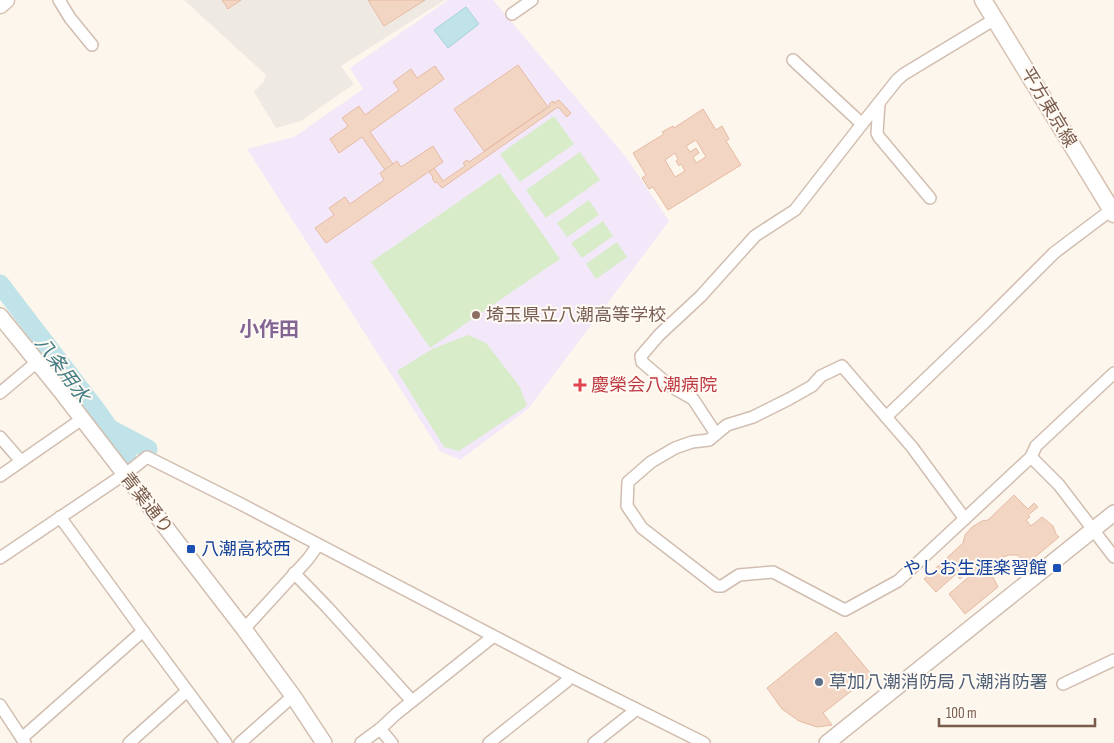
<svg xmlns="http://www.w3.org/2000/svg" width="1114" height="743" viewBox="0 0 1114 743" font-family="'Sofia Sans Condensed','Noto Sans JP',sans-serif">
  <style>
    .industrial { fill: #efe9e4 }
    .education { fill: #f3e8fa }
    .green { fill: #d8ecc9 }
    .water { fill: #bfe3e8; stroke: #a5d3da }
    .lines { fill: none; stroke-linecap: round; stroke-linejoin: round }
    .river { stroke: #bfe3e8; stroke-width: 19 }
    .building { fill: #f3d5c3; stroke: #e6bba3; fill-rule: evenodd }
    .minor-casing { stroke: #d1beb0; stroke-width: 14 }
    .tertiary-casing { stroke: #d1beb0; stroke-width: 18 }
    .secondary-casing { stroke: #d6c0b0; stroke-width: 19 }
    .minor { stroke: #fff; stroke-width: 11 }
    .tertiary { stroke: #fff; stroke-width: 15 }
    .secondary { stroke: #fff; stroke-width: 16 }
    .education-dot { fill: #8d6e63; stroke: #fffaf3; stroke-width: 2 }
    .health-dot { fill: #e0444e; stroke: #fffaf3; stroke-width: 2 }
    .transit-dot { fill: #1a4fb4; stroke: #fffaf3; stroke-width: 2 }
    .service-dot { fill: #5c6f8a; stroke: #fffaf3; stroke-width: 2 }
    .labels { text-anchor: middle; stroke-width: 4; stroke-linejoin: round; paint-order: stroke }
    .street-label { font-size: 18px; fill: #7a5c4d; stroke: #fffaf3 }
    .education-label { font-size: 18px; fill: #785e54; stroke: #fffaf3; text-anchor: start }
    .health-label { font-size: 18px; fill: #be3a42; stroke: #fffaf3; text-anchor: start }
    .transit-label { font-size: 18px; fill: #164399; stroke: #fffaf3; text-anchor: start }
    .service-label { font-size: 18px; fill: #4e5e75; stroke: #fffaf3; text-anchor: start }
    .water-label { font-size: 19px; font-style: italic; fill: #437c86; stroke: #fffaf3 }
    .quarter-label { font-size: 20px; font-weight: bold; fill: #846695; stroke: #fffaf3 }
  </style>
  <rect width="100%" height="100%" fill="#fdf6ec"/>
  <!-- industrial -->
  <path class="industrial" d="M184,0h261l-104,66 13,18 -53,37 -25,7 -22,-36 10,-11 2,-6z"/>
  <!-- education -->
  <path class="education" d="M448,0h45l133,157 43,64 -141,188 -68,51 -20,-9 -193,-302 47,-12 69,-48 -13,-21z"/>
  <!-- green -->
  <g class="green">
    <path d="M554,116l20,28 -54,38 -20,-28z"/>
    <path d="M580,152l20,28 -54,38 -20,-28z"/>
    <path d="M500,173l60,86 -130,89 -59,-86z"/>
    <path d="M589,200l10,15 -32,22 -10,-14z"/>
    <path d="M603,221l10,15 -31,22 -11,-15z"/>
    <path d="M617,242l10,15 -31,22 -10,-15z"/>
    <path d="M468,335l18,8 34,44 7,19 -68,45 -15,-4 -47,-76 35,-22z"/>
  </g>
  <!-- water -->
  <path class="water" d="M466,7l13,17 -31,24 -14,-18z"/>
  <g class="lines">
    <!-- river -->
    <g class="river">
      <path d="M0,284l97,127 30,43"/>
      <path d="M112,430l36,19"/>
    </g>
  </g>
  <!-- building -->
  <g class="building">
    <path d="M222,0h19l-13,9z"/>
    <path d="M368,0h57l-41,26z"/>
    <path d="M518,65l30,42 -64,44 -30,-42z"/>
    <path d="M435,66l9,13 -74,53 23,32 -8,6 -23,-33 -23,16 -9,-14 18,-13 -6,-8 17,-12 6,9 34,-25 -6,-8 18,-13 6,9z"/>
    <path d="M559,100l12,13 -4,4 -9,-10 -116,81 -5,-6 -2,1 -3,-5 1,-1 -4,-5 5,-4 9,13 22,-15 -2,-3 4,-3 2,2 81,-56 -1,-2 4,-3 1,2z"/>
    <path d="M703,109l13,21 6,-4 7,13 -3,2 15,24 -73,45 -15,-23 -4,2 -7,-11 4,-3 -13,-22 31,-19 -2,-2 11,-6 1,2zM696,140l10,17 -10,6 -3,-6 6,-4 -3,-5 -6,4 -4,-6zM675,153l3,6 -2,2 3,5 2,-2 4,7 -10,6 -10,-17z"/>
    <path d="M433,146l10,16 -117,81 -11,-15 19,-13 -5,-7 16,-11 5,7 34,-24 -4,-7 17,-12 4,6z"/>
    <path d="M1014,495l14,14 6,-6 4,4 -10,8 2,2 -4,3 5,6 11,-9 11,9 3,8 3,3 -31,26 -11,-8h-8l-6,2 -6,5 -4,4 -1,5 1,6 5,10 -33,27 -16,-20 22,-19 -3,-3 -8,7 -4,-5 -20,18 -12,-13 39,-36 2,-8 7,-8 10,-6 6,-1z"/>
    <path d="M836,632l36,43 -49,38 9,12 -15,2 -18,-6 -17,-12 -15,-21z"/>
  </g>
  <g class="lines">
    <defs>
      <g id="minor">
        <path d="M59,0l11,18 22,27"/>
        <path d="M512,14l20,-14"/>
        <path d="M793,60l69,64"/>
        <path d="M879,103l-2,30 2,4 51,61"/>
        <path d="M0,393l37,-31"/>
        <path d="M886,417l98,-94 70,-70 57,-43"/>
        <path d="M716,434l-23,-35 -23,-13 -28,-24 -1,-6 18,-21 42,-39 54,-60 40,-26 67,-86 35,-44 7,-6 91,-55"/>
        <path d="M0,437l21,24"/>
        <path d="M1031,457l28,28 55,72"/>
        <path d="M0,476l82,-57"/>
        <path d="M60,517l83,114 83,112"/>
        <path d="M965,519l-53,-72 -70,-81 -21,10 -9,10 -23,13 -36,18 -26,8 -18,15 -17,2 -17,6 -24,14 -23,20 -1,24 15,22 75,58h5l17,-11 34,-3 72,38 53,-29 133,-124 5,-11 78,-73"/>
        <path d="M0,558l132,-89 15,-12 92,46 331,173 134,67"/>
        <path d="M294,573l33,34 85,94"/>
        <path d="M244,629l64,-70 10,-14"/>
        <path d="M1063,684l51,-24"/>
        <path d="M0,705l25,38"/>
        <path d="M380,729l12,14"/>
        <path d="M22,738l121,-107"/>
        <path d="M129,743l58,-52"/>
        <path d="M240,743l53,-47"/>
        <path d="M361,743l19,-14 16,-15 94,-75 2,-3"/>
        <path d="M489,743l78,-62 3,-5"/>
        <path d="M594,743l38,-30 2,-5"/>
      </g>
      <g id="tertiary">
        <path d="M0,316l60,74 184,239 49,67 31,47"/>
        <path d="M827,743l287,-230"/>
      </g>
      <g id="secondary">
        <path d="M983,0l131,214"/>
        <path d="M0,5l6,-5"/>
      </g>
    </defs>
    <!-- minor casing -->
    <use href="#minor" class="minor-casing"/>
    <!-- tertiary casing -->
    <use href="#tertiary" class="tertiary-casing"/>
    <!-- secondary casing -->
    <use href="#secondary" class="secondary-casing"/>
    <!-- minor -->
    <use href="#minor" class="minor"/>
    <!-- tertiary -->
    <use href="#tertiary" class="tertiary"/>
    <!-- secondary -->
    <use href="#secondary" class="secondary"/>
  </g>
  <!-- markers -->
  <circle class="education-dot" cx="476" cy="315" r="5"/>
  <path class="health-dot" d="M577.5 377.5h5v5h5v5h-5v5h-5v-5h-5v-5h5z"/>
  <g class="transit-dot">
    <rect x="186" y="544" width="10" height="10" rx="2.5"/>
    <rect x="1052" y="563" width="10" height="10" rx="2.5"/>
  </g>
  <circle class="service-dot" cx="819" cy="682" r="5"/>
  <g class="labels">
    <!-- street labels -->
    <g class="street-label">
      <text transform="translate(1049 107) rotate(59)" y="6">平方東京線</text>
      <text transform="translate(147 503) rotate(52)" y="6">青葉通り</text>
    </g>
    <!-- education labels -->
    <g class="education-label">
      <text x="486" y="321">埼玉県立八潮高等学校</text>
    </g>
    <!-- health labels -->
    <g class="health-label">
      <text x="591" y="391">慶榮会八潮病院</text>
    </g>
    <!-- transit labels -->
    <g class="transit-label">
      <text x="201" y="555">八潮高校西</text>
      <text x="1047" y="574" text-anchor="end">やしお生涯楽習館</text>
    </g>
    <!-- service labels -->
    <g class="service-label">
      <text x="829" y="688">草加八潮消防局 八潮消防署</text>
    </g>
    <!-- water labels -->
    <g class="water-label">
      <text transform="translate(63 369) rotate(53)" y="7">八条用水</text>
    </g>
    <!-- quarter labels -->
    <g class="quarter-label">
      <text x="269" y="336">小作田</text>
    </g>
  </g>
  <!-- scale -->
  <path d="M939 718v8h156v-8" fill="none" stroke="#7a5c4d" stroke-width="2.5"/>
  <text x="946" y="718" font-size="15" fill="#7a5c4d" stroke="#fffaf3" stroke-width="4" paint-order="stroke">100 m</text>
</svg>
